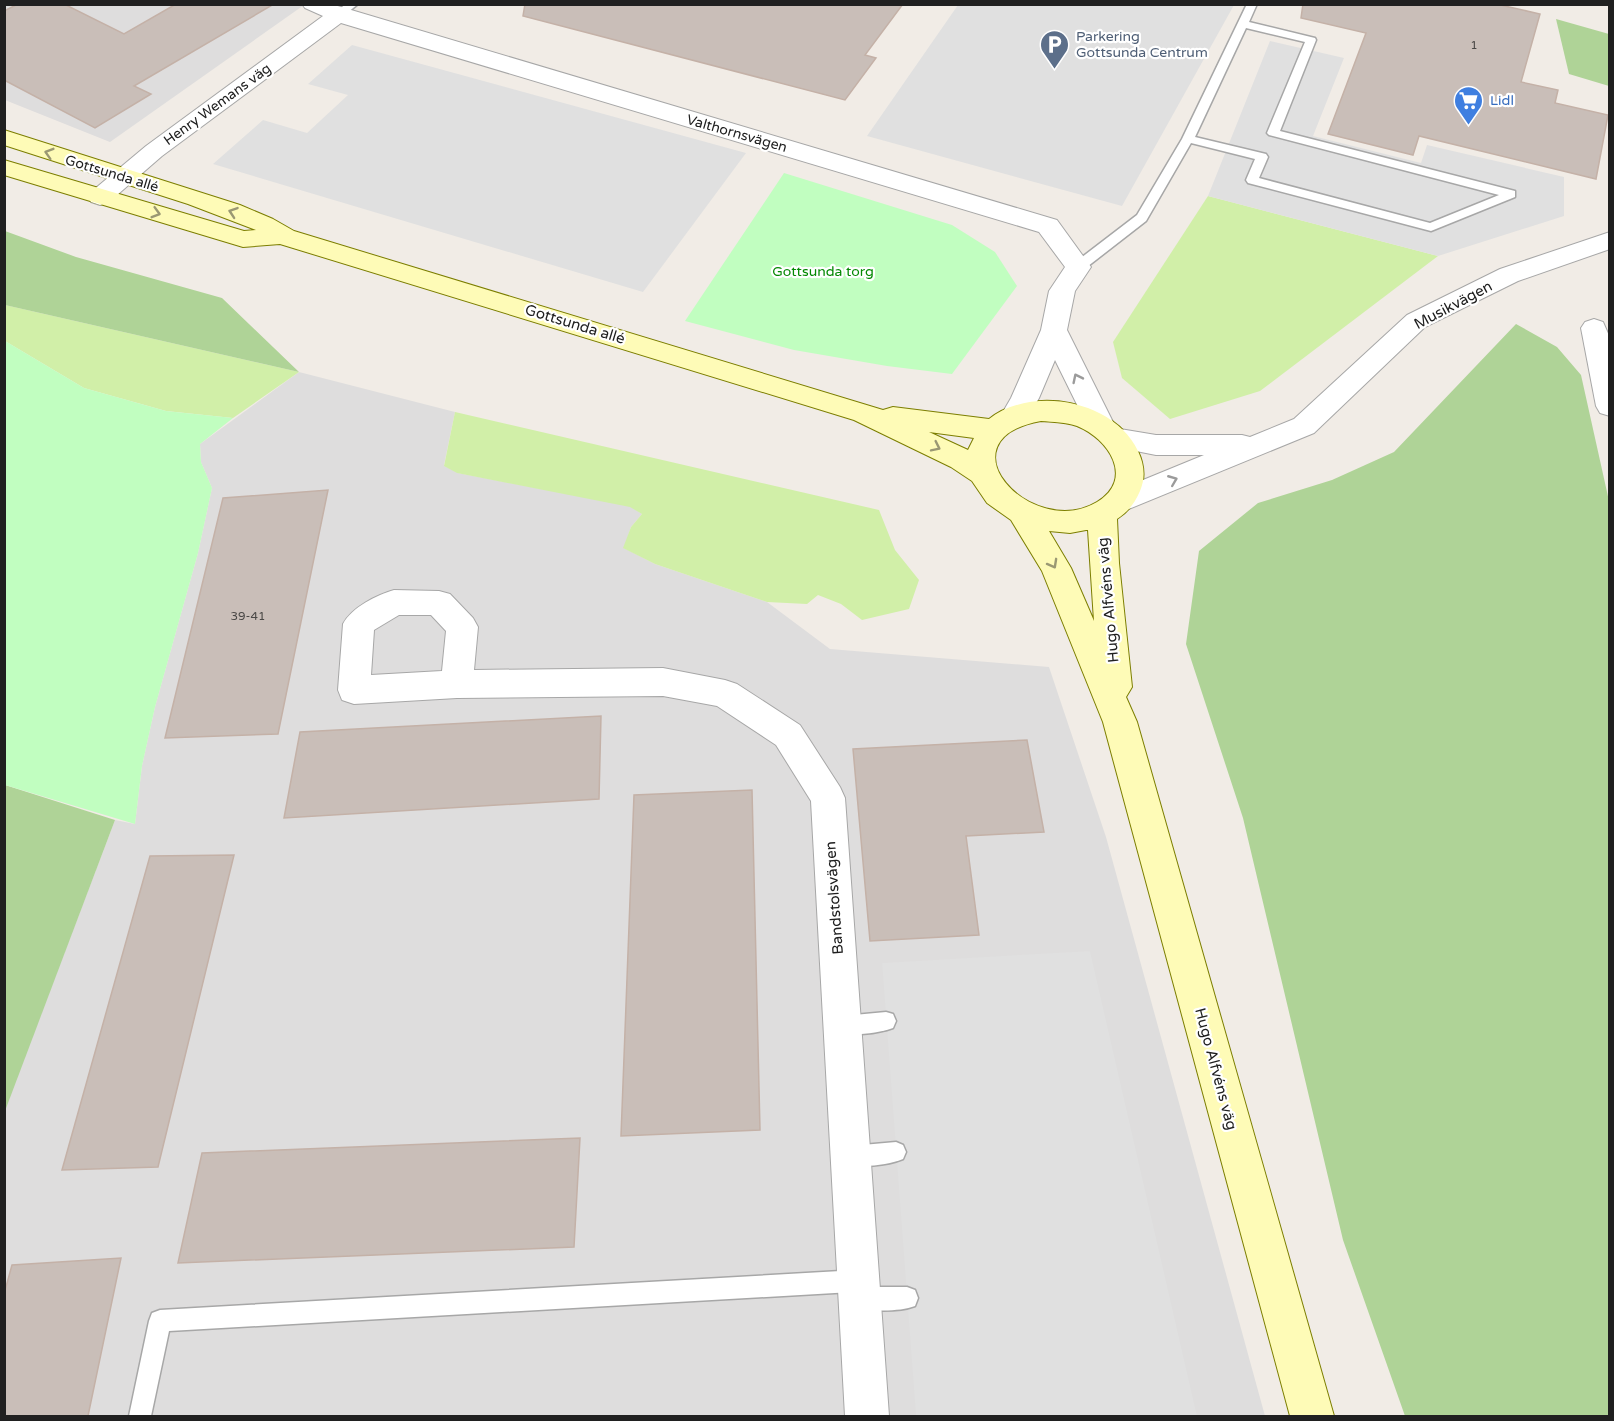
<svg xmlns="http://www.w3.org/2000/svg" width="1614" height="1421" viewBox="0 0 1614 1421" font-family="'Varela Round',sans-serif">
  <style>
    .residential { fill: #dedddd }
    .grass { fill: #d1efa8 }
    .forest { fill: #afd397 }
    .park { fill: #c1fec0 }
    .parking { fill: #e0e0e0 }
    .building { fill: #c9beb8; stroke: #c4b1a7; stroke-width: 1.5 }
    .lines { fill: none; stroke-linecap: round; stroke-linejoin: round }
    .lane-casing { stroke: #a7a7a7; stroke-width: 3 }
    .street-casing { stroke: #a7a7a7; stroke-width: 2 }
    .secondary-casing { stroke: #7c7e00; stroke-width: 2 }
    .lane { fill: #fff; fill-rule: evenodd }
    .street { fill: #fff; fill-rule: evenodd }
    .secondary { fill: #fefbb7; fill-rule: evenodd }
    .oneway { stroke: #9a9873 }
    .oneway2 { stroke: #9b9b9b }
    .labels { text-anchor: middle; stroke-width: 4.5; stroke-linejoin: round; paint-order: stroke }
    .number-label { font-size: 12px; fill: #4a4846 }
    .far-service-label { font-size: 14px; fill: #4e5e75; stroke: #fff; text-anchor: start }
    .far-shop-label { font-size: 14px; fill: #366cbe; stroke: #fff; text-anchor: start }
    .far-street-label { font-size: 14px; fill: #202020; stroke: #fff }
    .far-park-label { font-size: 14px; fill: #048903; stroke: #fff }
    .street-label { font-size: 15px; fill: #202020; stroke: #fff }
  </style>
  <rect width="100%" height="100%" fill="#f1ece6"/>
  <!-- residential -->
  <g class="residential">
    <path d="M4,5l298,-1 2,1 -194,137 -105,-42z"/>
    <path d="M299,372l156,40 -11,53 14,8 172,33 12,8 -11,13 -7,21 31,16 112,38 63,47 219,18 57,170 159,579h-1260l-1,-305 111,-291 20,4 7,-58 13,-59 43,-154 14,-65 -11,-26 -1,-18z"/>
  </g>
  <!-- grass -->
  <g class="grass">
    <path d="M1208,196l230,60 -178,135 -90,28 -48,-41 -9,-36z"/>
    <path d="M5,305l294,67 -66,46 -67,-7 -82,-23 -79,-47z"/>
    <path d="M455,412l424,98 16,40 24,30 -10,29 -47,11 -21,-16 -23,-9 -11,9 -40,-2 -112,-38 -32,-16 8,-21 11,-13 -12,-7 -173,-34 -13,-7z"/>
  </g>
  <!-- forest -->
  <g class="forest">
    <path d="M1556,19l53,15v52l-40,-12z"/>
    <path d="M5,231l71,26 146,41 77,74 -294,-67z"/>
    <path d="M1516,324l41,23 24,28 28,126v915h-204l-62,-176 -100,-422 -57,-174 13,-93 59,-48 74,-23 62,-28z"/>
    <path d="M5,785l110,35 -110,291 -1,-326z"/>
  </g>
  <!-- park -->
  <g class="park">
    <path d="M784,173l168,52 43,27 22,34 -65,88 -65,-8 -93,-16 -109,-29z"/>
    <path d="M5,341l79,47 82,23 67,7 -33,26 1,18 11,26 -14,65 -43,154 -13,59 -7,58 -130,-39z"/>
  </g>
  <!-- parking -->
  <g class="parking">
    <path d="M958,5v-1l276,1 -112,201 -255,-70z"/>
    <path d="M1270,41l74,17 -31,78 108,27 6,-18 137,32v39l-126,40 -230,-60z"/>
    <path d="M352,45l394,108 -103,139 -430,-128 50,-44 44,13 41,-38 -40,-11z"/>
    <path d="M1090,951l107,465h-281l-34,-453z"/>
  </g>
  <!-- building -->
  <g class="building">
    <path d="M18,4h46l60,30 52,-30h98l-140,82 17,8 -56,34 -91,-48v-69z"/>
    <path d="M525,4h378l-38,51 11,3 -31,42 -322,-84z"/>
    <path d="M1303,4h193l44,10 -19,68 37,8 -3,13 53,12 -12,64 -177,-43 -6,19 -85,-21 38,-101 -65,-15z"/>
    <path d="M328,490l-50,244 -113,4 58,-240z"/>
    <path d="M601,716l-2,83 -315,19 16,-86z"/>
    <path d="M1027,740l17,92 -78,4 13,99 -109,6 -17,-192z"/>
    <path d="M752,790l8,340 -139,6 13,-341z"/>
    <path d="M234,855l-76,312 -96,3 88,-314z"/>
    <path d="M580,1138l-6,109 -396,16 24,-110z"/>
    <path d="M121,1258l-33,158h-84v-122l8,-29z"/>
  </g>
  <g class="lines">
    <defs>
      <g id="lane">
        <path d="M346,4h12l-16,13h-8v-4z"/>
        <path d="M1247,4h10l-8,18 66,16 1,2 -36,91 235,60v6l-84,34 -183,-48 -2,-3 9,-21 -64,-16 -45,78 -63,49h-10l-1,-3 1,-3 64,-49 45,-76zM1246,28l59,14 -38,91 2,2 230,60 -69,28 -171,-45 9,-21 -2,-3 -71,-17z"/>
        <path d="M886,1012l7,2 3,7 -3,7c-14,5 -43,9 -57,4l-3,-7 3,-7 7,-2z"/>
        <path d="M896,1142l7,3 3,7 -3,7c-15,6 -44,10 -59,4l-3,-7 3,-7 7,-3z"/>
        <path d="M858,1270l8,3 3,8 -3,6h41l8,3 3,8 -3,8c-16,6 -47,6 -63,0l-3,-8 3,-6 -683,39 -18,85h-22l20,-95 3,-8 8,-3z"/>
      </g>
      <g id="street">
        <path d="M302,4h29l726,216 34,47 -16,24 -8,39 48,96 -1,2 42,7h86l8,2 44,-18 113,-104 93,-46 110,-37v17l-92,32 -93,46 -111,106 -195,80 -10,-3 -5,-8 5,-8 95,-39h-48l-50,-10 -4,-7 1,-2 -12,-3 -36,-73 -16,38 -15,26 -10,3 -10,-3 -4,-7 11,-19 30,-68 8,-39 16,-24 -26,-35 -698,-209 -179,133 -53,46 -9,3 -9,-3 -3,-5 3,-5 55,-46 177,-130 -18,-8z"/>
        <path d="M1594,319l9,3 7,16v78l-10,-3 -4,-7 -15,-78 4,-6z"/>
        <path d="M394,590l45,1 11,3 23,24 5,9 -4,43 189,-2 62,12 12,4 63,41 40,62 5,11 44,618h-44l-34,-615 -35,-56 -59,-39 -54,-10 -206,2 -103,6 -12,-4 -4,-10 5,-66c9,-17 34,-29 51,-34zM399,615h32l15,16 -4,40 -71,4 3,-45z"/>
      </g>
      <path id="secondary" d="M4,130l236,75 33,14 21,12 589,179 10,-3 96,12c43,-34 125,-19 149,32 6,13 8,26 2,40 -5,12 -12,21 -23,28l2,44 13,124 -6,10 11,25 197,694h-44l-187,-694 -61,-151 -31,-51 -24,-17 -15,-22 -21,-14 -97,-47 -574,-176 -37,3 -239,-72v-15l240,71 12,-1 -68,-26 -184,-59zM1041,421c12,1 25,1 36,5 32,13 58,53 20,76 -65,39 -159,-62 -56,-81zM929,432l45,6 -6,12zM1086,530h2l6,91 -23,-53 -22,-37 21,2z"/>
    </defs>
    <!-- lane casing -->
    <use href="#lane" class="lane-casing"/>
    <!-- street casing -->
    <use href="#street" class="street-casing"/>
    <!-- secondary casing -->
    <use href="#secondary" class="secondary-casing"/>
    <!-- lane -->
    <use href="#lane" class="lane"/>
    <!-- street -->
    <use href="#street" class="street"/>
    <!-- secondary -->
    <use href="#secondary" class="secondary"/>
  </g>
  <!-- one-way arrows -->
  <defs><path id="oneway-chevron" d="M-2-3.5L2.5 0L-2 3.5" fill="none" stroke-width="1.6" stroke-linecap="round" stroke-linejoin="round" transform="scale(1.5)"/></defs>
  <g class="oneway">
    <use href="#oneway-chevron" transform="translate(49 153) rotate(-163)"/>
    <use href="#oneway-chevron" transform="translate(233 212) rotate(-161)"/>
    <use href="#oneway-chevron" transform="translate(156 213) rotate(16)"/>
    <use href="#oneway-chevron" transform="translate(936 447) rotate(26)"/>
    <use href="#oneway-chevron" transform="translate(1053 564) rotate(61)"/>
  </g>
  <g class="oneway2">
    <use href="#oneway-chevron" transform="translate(1077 378) rotate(-116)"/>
    <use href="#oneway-chevron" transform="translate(1173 480) rotate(-22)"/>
  </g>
  <!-- icons -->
  <defs>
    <symbol id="parking-pin" viewBox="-11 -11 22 30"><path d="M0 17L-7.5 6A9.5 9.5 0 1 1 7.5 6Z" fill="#5c6f8a" stroke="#fff"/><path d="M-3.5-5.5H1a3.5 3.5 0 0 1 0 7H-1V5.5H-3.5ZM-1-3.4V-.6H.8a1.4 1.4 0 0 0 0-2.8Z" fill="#fff"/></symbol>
    <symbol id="supermarket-pin" viewBox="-11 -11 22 30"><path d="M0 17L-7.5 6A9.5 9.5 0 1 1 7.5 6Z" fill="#3f7fe0" stroke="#fff"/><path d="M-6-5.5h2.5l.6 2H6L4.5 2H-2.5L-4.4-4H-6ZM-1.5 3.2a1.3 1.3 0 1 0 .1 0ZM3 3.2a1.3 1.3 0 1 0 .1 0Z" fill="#fff"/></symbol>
  </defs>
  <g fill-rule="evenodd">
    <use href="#parking-pin" x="1038" y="28" width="33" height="45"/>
    <use href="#supermarket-pin" x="1452" y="84" width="33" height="45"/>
  </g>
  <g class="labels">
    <!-- number labels -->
    <g class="number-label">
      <text x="1474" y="49">1</text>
      <text x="248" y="620">39-41</text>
    </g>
    <!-- far-service labels -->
    <g class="far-service-label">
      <text x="1076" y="41">Parkering<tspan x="1076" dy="16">Gottsunda Centrum</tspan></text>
    </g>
    <!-- far-shop labels -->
    <g class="far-shop-label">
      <text x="1490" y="105">Lidl</text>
    </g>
    <!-- far-street labels -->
    <g class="far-street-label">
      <text transform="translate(217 104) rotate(-36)" y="5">Henry Wemans väg</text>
      <text transform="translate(737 133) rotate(16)" y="5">Valthornsvägen</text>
      <text transform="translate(112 173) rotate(17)" y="5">Gottsunda allé</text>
    </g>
    <!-- far-park labels -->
    <g class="far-park-label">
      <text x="823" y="276">Gottsunda torg</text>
    </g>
    <!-- street labels -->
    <g class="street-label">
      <text transform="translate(1453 305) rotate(-28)" y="5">Musikvägen</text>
      <text transform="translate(575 324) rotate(17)" y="5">Gottsunda allé</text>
      <text transform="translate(1108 600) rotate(-95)" y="5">Hugo Alfvéns väg</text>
      <text transform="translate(834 898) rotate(-94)" y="5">Bandstolsvägen</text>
      <text transform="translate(1216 1069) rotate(75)" y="5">Hugo Alfvéns väg</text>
    </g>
  </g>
  <!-- border -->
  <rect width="1614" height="1421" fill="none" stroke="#202020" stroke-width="12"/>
</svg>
